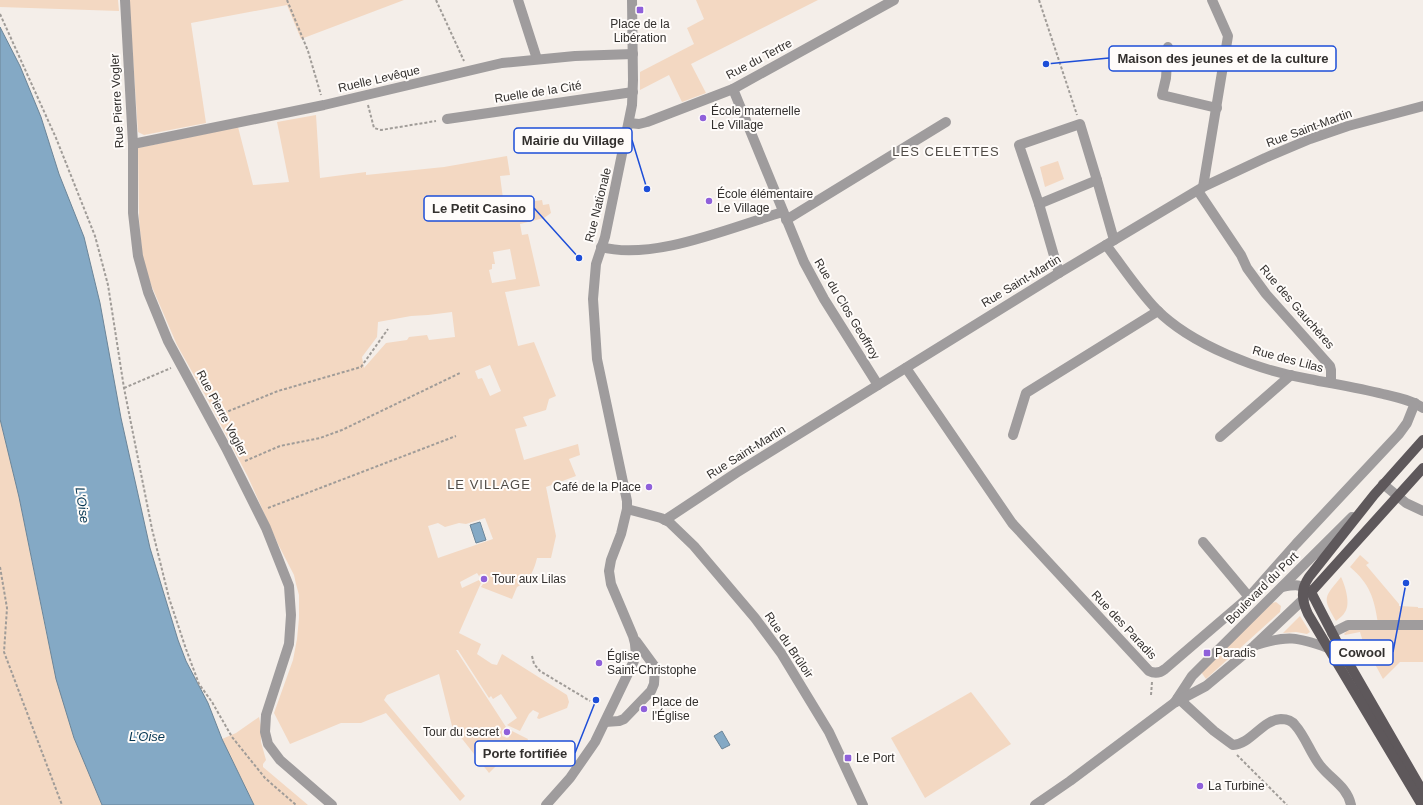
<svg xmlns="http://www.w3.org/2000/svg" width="1423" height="805" viewBox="0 0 1423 805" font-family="Arial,sans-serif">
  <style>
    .green { fill: #f3d8c2; fill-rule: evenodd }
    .water { fill: #84a9c5; stroke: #6c8598 }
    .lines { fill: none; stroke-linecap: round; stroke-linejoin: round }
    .path { stroke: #a09c98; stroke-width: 2; stroke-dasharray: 3 2; stroke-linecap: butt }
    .minor { stroke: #9f9c9d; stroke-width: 10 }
    .major { stroke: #5e585b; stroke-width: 10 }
    .poi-dot { fill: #8f60da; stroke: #fffcfa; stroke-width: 1.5 }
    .labels { text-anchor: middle; stroke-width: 4; stroke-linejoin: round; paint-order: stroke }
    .poi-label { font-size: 12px; fill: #33302e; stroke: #fffcfa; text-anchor: start }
    .street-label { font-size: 12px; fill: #33302e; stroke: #fffcfa }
    .neighbourhood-label { font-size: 13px; letter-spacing: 1px; fill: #514c47; stroke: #fffcfa }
    .water-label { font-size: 13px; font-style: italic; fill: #043551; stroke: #fffcfa }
    .leader { fill: none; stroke: #1d4ed8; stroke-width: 1.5 }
    .callout-dot { fill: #1d4ed8; stroke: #fffcfa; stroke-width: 1.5 }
    .callout { fill: #fffcfa; stroke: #1d4ed8; stroke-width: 1.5 }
    .callout-label { font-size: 13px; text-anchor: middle; font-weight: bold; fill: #33302e }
  </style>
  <rect width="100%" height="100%" fill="#f4eee9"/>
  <!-- green -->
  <g class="green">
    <path d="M0,0h118l1,11 -119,-4z"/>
    <path d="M129,0h275l-103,39 -14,-34 -96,18 15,100 -62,12 -6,-3z"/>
    <path d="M696,0h122l-127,64 15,29 -24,9 -13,-27 -29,15v-18l54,-28 -7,-16 17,-9z"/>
    <path d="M316,115l4,63 46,-6v3l78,-8 63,-11 3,19 -10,1 4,30 38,-6 1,5 6,-1 2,9 -7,5 -24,6 2,11 6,-1 12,52 -35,6 13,54 16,-4 22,54 -7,3 -3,11 -23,7 4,9 -12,3 9,31 54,-16 2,11 -11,4 7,17 -30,11 10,49 -5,22h-14c-3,12 -7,23 -20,29l-5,12 -31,-12 2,-3 5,-3v-4l-2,-3h-5l-2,2 -2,-3 -17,9 2,6 17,-8 2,3 -22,50 22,11 -4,10 15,10 5,1 5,-11 65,41 2,7 -2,6 -28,11 -2,-1 2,-5 -6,-3 -4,4 -9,17 -13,-6 10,-7 -16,-24 -8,5 -2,-3 -2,2 -31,-48h-2l50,77 -4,4v5l5,2 2,-1 3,-6 16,8 -1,3 10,5 -6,13c-10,5 -19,-1 -29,0l-13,13 -37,-47 -13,-52 -52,21 -3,5 81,96 -5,5 -74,-88 -25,10h-20l-51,21 -16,-31 19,-53 4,-21 2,-21v-23l-3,-11 -2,-9 -16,-31 -30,-67 -39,-75 -32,-57 -25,-58 -9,-24 -4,-45 -1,-70 100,-21 15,58 36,-3 -12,-60zM510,249l6,30 -24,4 -3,-13 3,-1v-5h3l-2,-12zM452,312l3,25 -26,3 -2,-5 -18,2 -2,3 -21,3 -22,25 -2,-11 15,-20 1,-15 33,-6 17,-1zM490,365l11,26 -11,5 -8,-18 -4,1 -3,-8zM485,518l8,21 -55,19 -10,-32 10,-3 7,4 14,-4 7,1z"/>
    <path d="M1058,161l6,18 -19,8 -5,-20z"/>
    <path d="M0,419l19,78 28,140 27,101 28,67h-102z"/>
    <path d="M1360,555l9,8 -3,2 33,39v2l19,1v1h5v54h-23l-17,17 -20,-37 -3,-10 -15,3 -1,-1 2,-2 -1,-2 33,-7c-4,-25 -8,-39 -28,-56z"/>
    <path d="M1341,577c4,8 10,27 4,35 -2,4 -6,6 -9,9 -14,-24 -12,-23 5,-44z"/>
    <path d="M1276,602l5,4 -1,6 -74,67 -5,-7 71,-69z"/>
    <path d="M1300,616l10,16 -3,2 -11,-2 -13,1z"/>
    <path d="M971,692l40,52 -86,54 -34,-60z"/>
    <path d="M259,717l2,9v16l5,18 -3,4v3l45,38h-54l-32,-66 14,-6z"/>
  </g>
  <!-- water -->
  <g class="water">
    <path d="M0,27l20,39 21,51 18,57 25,63 16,66 21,115 29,130 28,92 8,21 22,42 14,36 32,66h-152l-28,-67 -18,-59 -37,-182 -19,-78z"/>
    <path d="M480,522l6,18 -10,3 -6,-18z"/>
    <path d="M722,731l8,14 -8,4 -8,-13z"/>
  </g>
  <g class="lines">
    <!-- path -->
    <g class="path">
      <path d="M287,0l21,51 13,44"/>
      <path d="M436,0l28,61"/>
      <path d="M1039,0l38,115"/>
      <path d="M0,14l56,124 39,98 13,49 16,103 28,141 17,69 17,51 13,35 13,18 20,35 33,41 31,27"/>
      <path d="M368,105l6,23 7,2 55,-9"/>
      <path d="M124,388l47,-20"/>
      <path d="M219,415l59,-24 83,-24 27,-38"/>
      <path d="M245,461l35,-15 40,-8 22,-8 118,-57"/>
      <path d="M268,508l188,-72"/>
      <path d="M0,567l7,41 -3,44 58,153"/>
      <path d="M532,656l2,8 6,7 50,30"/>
      <path d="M1151,695l1,-13"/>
      <path d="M1237,755l50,50"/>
    </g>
    <!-- minor -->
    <g class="minor">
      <path d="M125,0l8,144v69l5,43 10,36 20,49 58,107 40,80 23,58 2,29 -2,29 -23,71 -1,17 3,12 12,16 52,45"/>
      <path d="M518,0l19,59"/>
      <path d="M1168,47l-2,31 -4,17 55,13"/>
      <path d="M733,89l71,173 20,37 54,86"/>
      <path d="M447,119l186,-27"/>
      <path d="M629,123l10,1 8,-2 86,-33 161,-89"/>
      <path d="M133,144l191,-39 178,-42 73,-7 58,-2"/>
      <path d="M1203,187l25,-151 -16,-36"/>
      <path d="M1198,191l43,64 6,13 19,26 64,72 1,4v13"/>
      <path d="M1039,204l58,-24"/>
      <path d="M786,220l160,-98"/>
      <path d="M1106,245c17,22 31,44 50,64 35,36 104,62 153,70 25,5 49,9 74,15 13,3 29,6 40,14"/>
      <path d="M601,247c53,14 130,-20 182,-35"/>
      <path d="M1059,273l-20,-69 -20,-59 61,-21 17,56 17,60"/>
      <path d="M906,368l106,155 137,148c6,3 11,2 16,-2l84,-72 47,-53 103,-110 8,-11 8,-20"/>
      <path d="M1013,435l13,-42 132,-82"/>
      <path d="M1220,437l71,-62"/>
      <path d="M1383,484l23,19 17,8"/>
      <path d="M627,509l34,9 8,4 25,24 61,72 26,35 48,79 34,73"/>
      <path d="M665,520l71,-47 142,-88 181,-112 144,-86 62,-29 45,-19 38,-13 75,-20"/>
      <path d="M1203,542l46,55"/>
      <path d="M1332,633l16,-8h75"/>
      <path d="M1256,645c32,-10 41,-8 72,3"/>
      <path d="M1178,698l36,33 19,14c18,-1 29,-25 48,-26 5,0 11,2 14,6 10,11 15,27 24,39 11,15 28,22 32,41"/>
      <path d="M1175,702l17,-26 10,-10 150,-149"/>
      <path d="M605,722l14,-1 5,-2 27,-28 3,-7 1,-17 -19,-26"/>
      <path d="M546,805l24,-27 25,-36 39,-81c3,-9 2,-16 -1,-25l-22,-52 -2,-13 2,-11 10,-26 6,-25v-8l-30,-142 -4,-60 3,-35 9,-27 27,-132 1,-25 -1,-80"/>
      <path d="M1035,805l35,-24 104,-78 32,-17 48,-40 57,-54c-9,-9 -18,-7 -29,-5"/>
    </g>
    <!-- major -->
    <g class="major">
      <path d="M1423,468l-112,124 30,58 82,142"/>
      <path d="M1422,805l-114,-191c-6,-13 -8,-24 1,-37l65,-82 49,-55"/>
    </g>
  </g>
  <!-- markers -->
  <g class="poi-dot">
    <rect x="636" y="6" width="8" height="8" rx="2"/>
    <circle cx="703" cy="118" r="4"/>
    <circle cx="709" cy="201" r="4"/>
    <circle cx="649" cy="487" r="4"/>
    <circle cx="484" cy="579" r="4"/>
    <rect x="1203" y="649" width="8" height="8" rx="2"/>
    <circle cx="599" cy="663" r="4"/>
    <circle cx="644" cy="709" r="4"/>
    <circle cx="507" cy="732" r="4"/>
    <rect x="844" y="754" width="8" height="8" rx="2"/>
    <circle cx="1200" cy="786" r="4"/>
  </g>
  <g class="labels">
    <!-- poi labels -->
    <g class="poi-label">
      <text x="640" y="28" text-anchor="middle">Place de la<tspan x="640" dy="14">Libération</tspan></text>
      <text x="711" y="115">École maternelle<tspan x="711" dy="14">Le Village</tspan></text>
      <text x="717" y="198">École élémentaire<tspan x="717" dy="14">Le Village</tspan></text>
      <text x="641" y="491" text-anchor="end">Café de la Place</text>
      <text x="492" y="583">Tour aux Lilas</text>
      <text x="1215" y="657">Paradis</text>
      <text x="607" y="660">Église<tspan x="607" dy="14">Saint-Christophe</tspan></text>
      <text x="652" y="706">Place de<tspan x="652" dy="14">l'Église</tspan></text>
      <text x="499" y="736" text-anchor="end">Tour du secret</text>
      <text x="856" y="762">Le Port</text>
      <text x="1208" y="790">La Turbine</text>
    </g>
    <!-- street labels -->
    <g class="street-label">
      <text transform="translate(759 59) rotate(-28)" y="4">Rue du Tertre</text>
      <text transform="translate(379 79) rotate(-13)" y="4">Ruelle Levêque</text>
      <text transform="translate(538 92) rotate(-9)" y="4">Ruelle de la Cité</text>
      <text transform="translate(117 101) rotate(-93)" y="4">Rue Pierre Vogler</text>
      <text transform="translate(1309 128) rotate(-20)" y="4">Rue Saint-Martin</text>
      <text transform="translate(598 205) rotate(-76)" y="4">Rue Nationale</text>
      <text transform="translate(1021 281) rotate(-31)" y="4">Rue Saint-Martin</text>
      <text transform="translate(1297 307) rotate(49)" y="4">Rue des Gauchères</text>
      <text transform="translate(847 309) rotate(59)" y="4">Rue du Clos Geoffroy</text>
      <text transform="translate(1288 359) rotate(15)" y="4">Rue des Lilas</text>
      <text transform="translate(222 413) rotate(62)" y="4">Rue Pierre Vogler</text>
      <text transform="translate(746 452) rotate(-32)" y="4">Rue Saint-Martin</text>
      <text transform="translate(1262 588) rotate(-45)" y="4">Boulevard du Port</text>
      <text transform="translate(1124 625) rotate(47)" y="4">Rue des Paradis</text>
      <text transform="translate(789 645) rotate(56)" y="4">Rue du Brûloir</text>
    </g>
    <!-- neighbourhood labels -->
    <g class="neighbourhood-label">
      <text x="946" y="156">LES CELETTES</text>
      <text x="489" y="489">LE VILLAGE</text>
    </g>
    <!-- water labels -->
    <g class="water-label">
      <text transform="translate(83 505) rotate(82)" y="5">L'Oise</text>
      <text x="147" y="741">L’Oise</text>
    </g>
  </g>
  <!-- callouts -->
  <path class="leader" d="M1046 64L1109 58M647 189L632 140M579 258L534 208M1406 583L1393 652M596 700L575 753"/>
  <g class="callout-dot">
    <circle cx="1046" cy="64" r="4"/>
    <circle cx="647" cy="189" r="4"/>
    <circle cx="579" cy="258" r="4"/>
    <circle cx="1406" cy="583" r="4"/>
    <circle cx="596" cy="700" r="4"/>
  </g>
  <g class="callout">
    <rect x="1109" y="46" width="227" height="25" rx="4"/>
    <rect x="514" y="128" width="118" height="25" rx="4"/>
    <rect x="424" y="196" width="110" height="25" rx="4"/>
    <rect x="1330" y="640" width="63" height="25" rx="4"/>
    <rect x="475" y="741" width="100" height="25" rx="4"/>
  </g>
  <g class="callout-label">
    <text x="1223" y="63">Maison des jeunes et de la culture</text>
    <text x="573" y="145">Mairie du Village</text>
    <text x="479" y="213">Le Petit Casino</text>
    <text x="1362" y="657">Cowool</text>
    <text x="525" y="758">Porte fortifiée</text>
  </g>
</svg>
